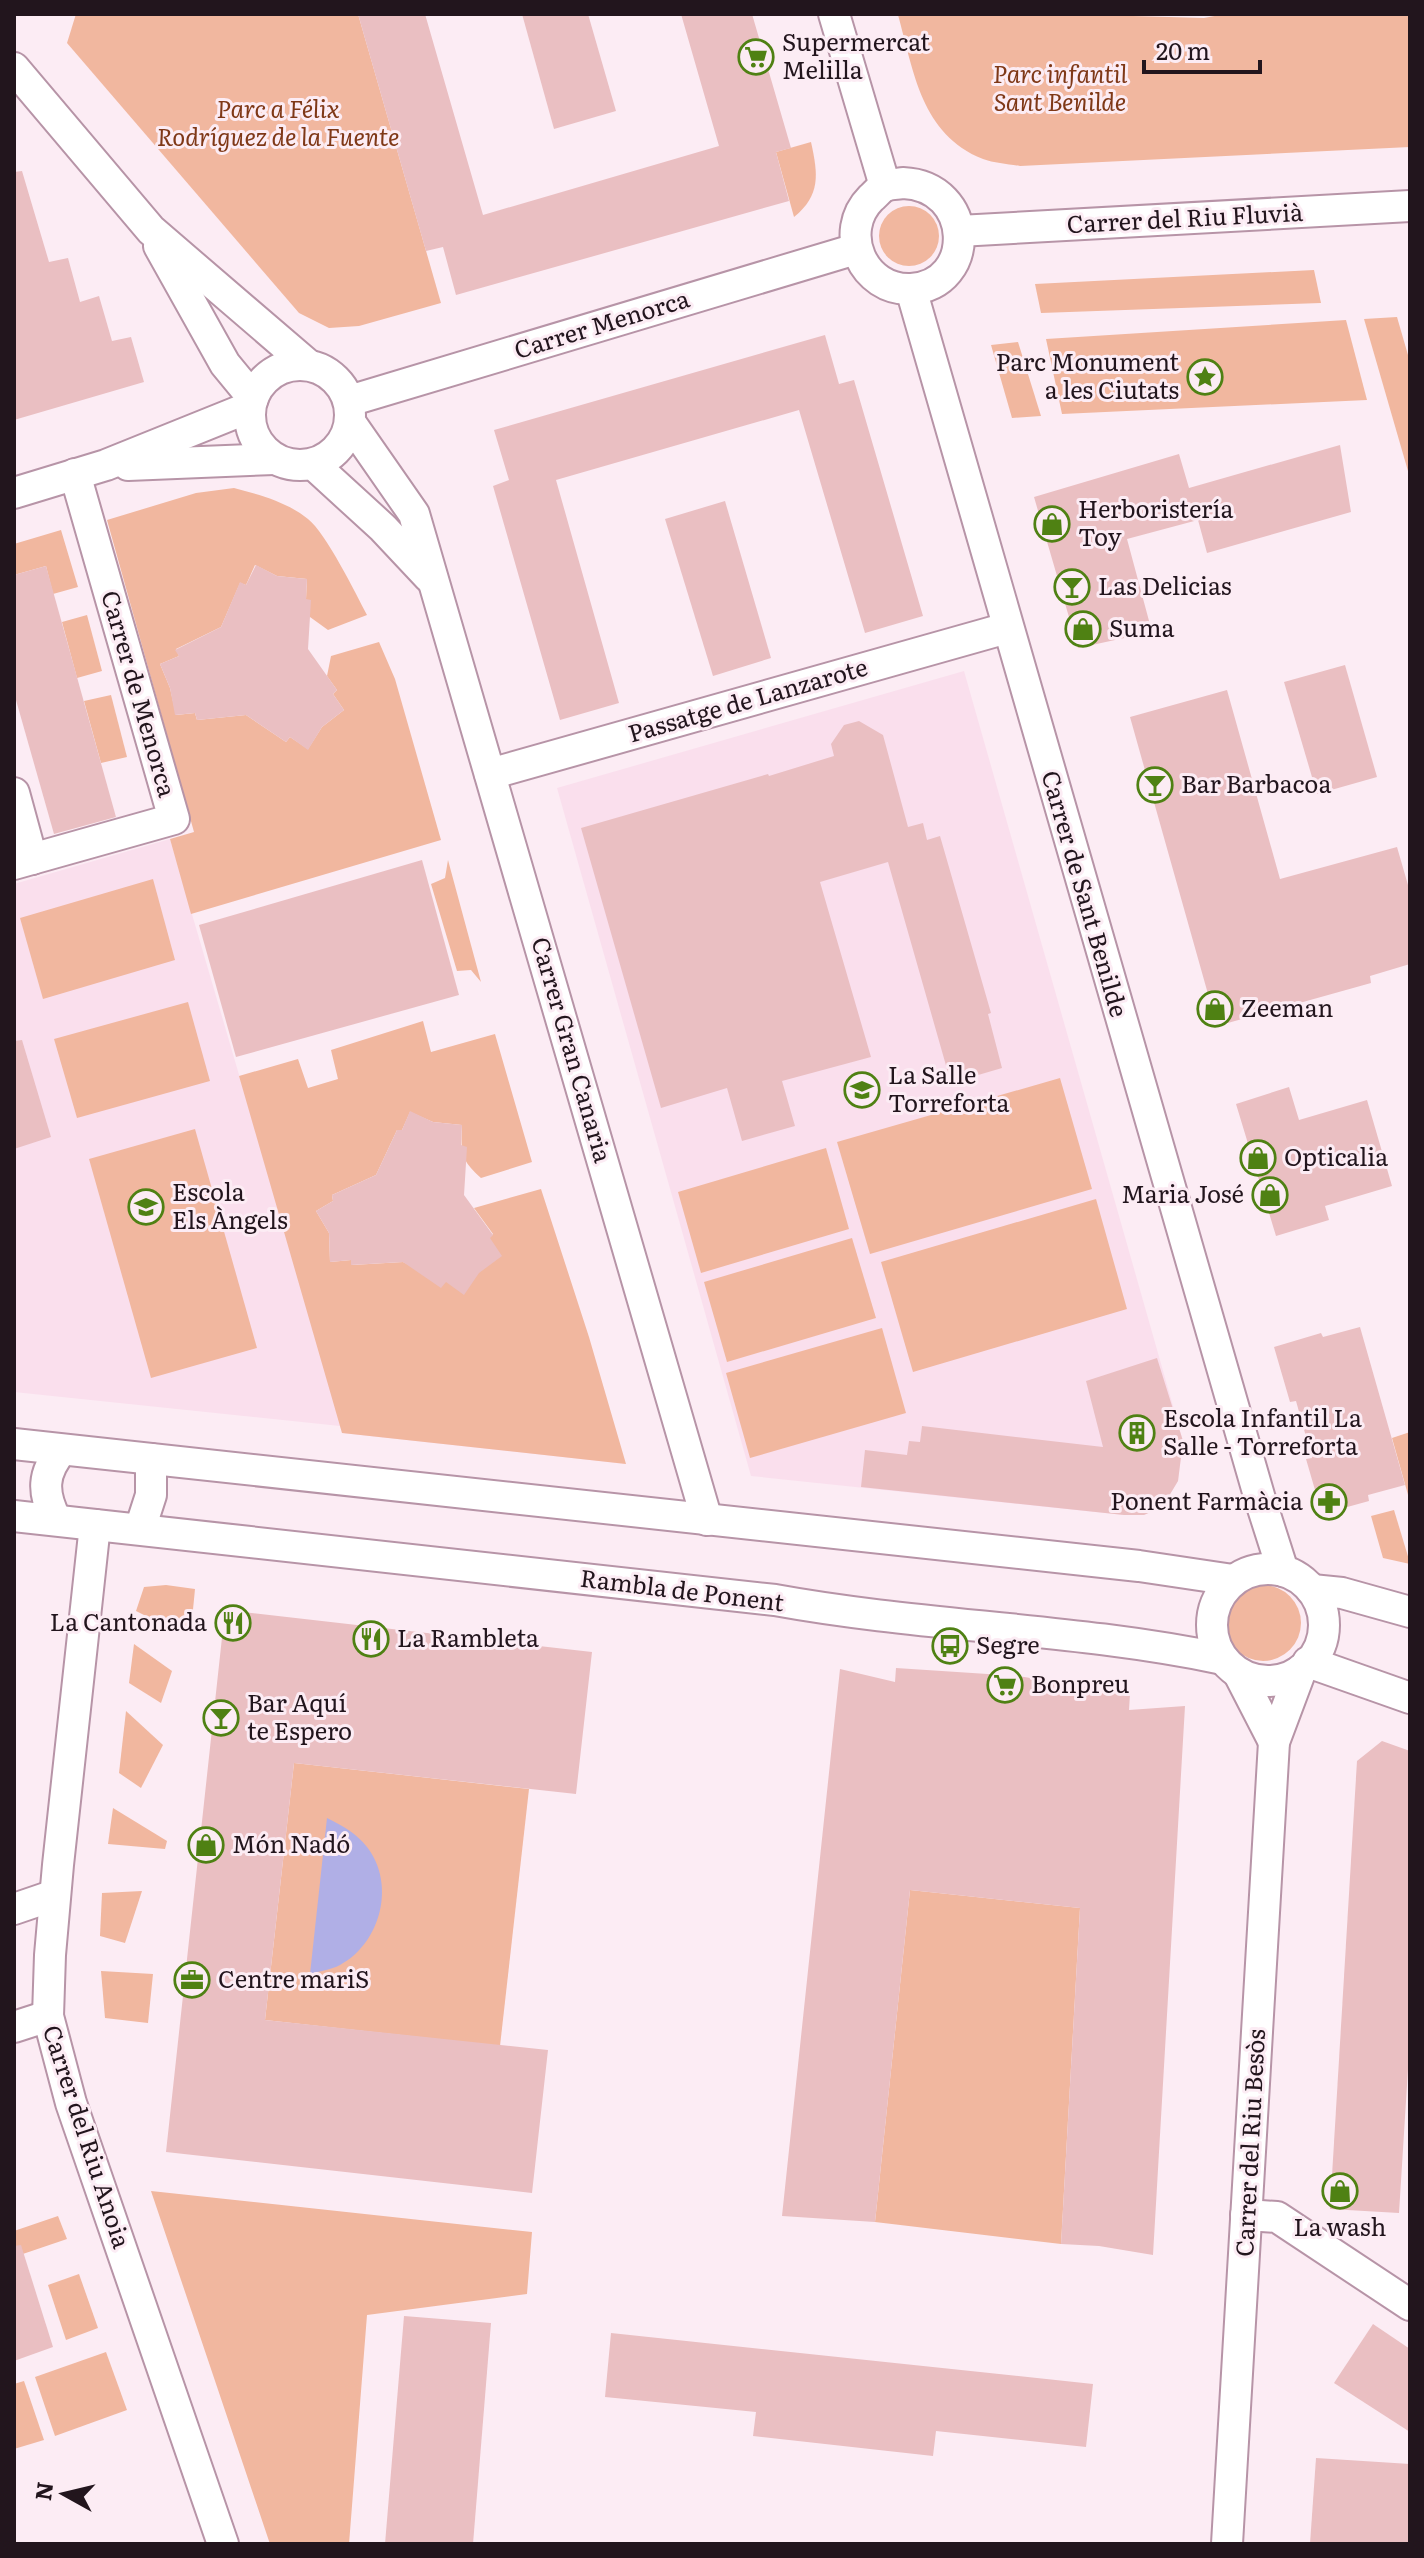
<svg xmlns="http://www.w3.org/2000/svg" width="1424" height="2558" viewBox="0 0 1424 2558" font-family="Literata,serif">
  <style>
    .built { fill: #fadfed }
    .green { fill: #f1b79f }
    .water { fill: #b0afe6 }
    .building { fill: #eabfc2 }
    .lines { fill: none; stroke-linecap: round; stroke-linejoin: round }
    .minor-casing { stroke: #b794a7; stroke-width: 34 }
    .minor { stroke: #fff; stroke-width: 30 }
    .labels { text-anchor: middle; stroke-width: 6; stroke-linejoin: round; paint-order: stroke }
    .poi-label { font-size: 24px; fill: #22151d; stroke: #fcecf4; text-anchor: start }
    .park-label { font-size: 24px; font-style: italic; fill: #7f3817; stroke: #fcecf4 }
    .street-label { font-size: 24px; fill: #22151d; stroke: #fcecf4 }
  </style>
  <rect width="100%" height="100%" fill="#fcecf4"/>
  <!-- built -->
  <g class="built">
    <path d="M964,671l219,770 -5,40 -12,20 -22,14h-20l-373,-39 -194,-688z"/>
    <path d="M170,839l137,468 319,157 -284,-31 -2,-7 -326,-34v-508z"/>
  </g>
  <!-- green -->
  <g class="green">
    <path d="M76,14h282l83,289 -82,23 -30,2 -30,-15 -232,-270z"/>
    <path d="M1062,14l142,4 21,-4h185v133l-390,19c-12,-2 -26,-3 -37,-7 -62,-25 -69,-87 -85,-144z"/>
    <path d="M811,142c7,32 10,53 -17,75l-18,-65z"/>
    <circle cx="909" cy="236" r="30"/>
    <path d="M1314,270l7,33 -280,10 -6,-29z"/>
    <path d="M1397,317l13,45v116l-46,-159z"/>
    <path d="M1346,320l21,80 -305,14 -16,-75z"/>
    <path d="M1018,342l23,74 -29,2 -21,-73z"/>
    <path d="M234,488c26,7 53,14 74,31 18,14 48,75 59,96l-39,15 -18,-13 -4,-18 1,-20 -30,-3 -22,-11 -9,20 -6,-2 -19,44 -45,22 3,7 -19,8 10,24 6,27 19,-2 2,7 49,-5 40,27 4,-5 18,12 14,-22 22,-17 -11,-16 4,-4 -10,-14 4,-20 48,-14 16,37 46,161 -250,74 -21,-75 24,-7 -87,-312 89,-27z"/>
    <path d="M61,530l17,57 -25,7 -7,-28 -32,9v-31z"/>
    <path d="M87,615l15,56 -25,7 -15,-56z"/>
    <path d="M111,695l16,62 -26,6 -17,-62z"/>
    <path d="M448,860l33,122 -10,-12 -14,1 -26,-87 14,-6z"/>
    <path d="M153,879l22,81 -132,39 -23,-81z"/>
    <path d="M188,1002l22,79 -133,37 -23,-79z"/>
    <path d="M423,1021l8,31 64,-18 37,128 -51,16c-21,-19 -20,-25 -19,-53l-29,-3 -23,-10 -8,18h-5l-21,45 -44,20 1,6 -17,10 13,22 1,29 21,-2 1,5 51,-3 43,20 47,-48 -19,-26 67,-19 48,148 37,127 -284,-31 -103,-357 59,-17 10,29 30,-9 -7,-29z"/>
    <path d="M1060,1078l32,111 -222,65 -33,-112z"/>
    <path d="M195,1129l62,219 -106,30 -62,-219z"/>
    <path d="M826,1148l23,81 -148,44 -23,-81z"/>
    <path d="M1096,1199l31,110 -214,63 -32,-110z"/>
    <path d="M852,1238l24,80 -149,44 -23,-80z"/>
    <path d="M882,1328l24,85 -156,45 -24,-85z"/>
    <path d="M1410,1432v70l-18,-64z"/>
    <path d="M1394,1510l16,53v1l-27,-6 -12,-42z"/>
    <circle cx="1263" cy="1623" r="38"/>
    <path d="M166,1585l29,4 -4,41 -21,-2 -34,-17 8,-24z"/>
    <path d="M134,1644l38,27 -11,32 -32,-20z"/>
    <path d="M126,1711l37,34 -22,43 -22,-15z"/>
    <path d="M294,1763l235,26 -29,257 -235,-26z"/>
    <path d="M113,1808l54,33 -2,8 -57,-5z"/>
    <path d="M910,1890l170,18 -19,336 -186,-22z"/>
    <path d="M142,1891l-17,52 -25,-7 2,-43z"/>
    <path d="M101,1971l52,3 -5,49 -43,-5z"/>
    <path d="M151,2191l381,41 -5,62 -160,21 -18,229h-79z"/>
    <path d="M58,2216l9,23 -53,18v-26z"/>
    <path d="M79,2274l19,54 -32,12 -18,-55z"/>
    <path d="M106,2352l21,58 -72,26 -20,-59z"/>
    <path d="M24,2381l20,59 -30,9v-65z"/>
  </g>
  <!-- water -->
  <path class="water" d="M327,1818c16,8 29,15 40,29 29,37 14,96 -27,118 -9,5 -21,6 -30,9z"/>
  <!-- building -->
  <g class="building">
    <path d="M358,14h67l58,201 236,-69 -38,-132h71l39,134 -15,4 13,49 -333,94 -13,-48 -17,4z"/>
    <path d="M522,14h66l28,97 -62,18z"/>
    <path d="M22,171l27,91 19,-4 12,44 19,-6 13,45 19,-4 13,45 -130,38v-248z"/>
    <path d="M825,335l14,49 15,-4 69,236 -58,17 -66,-223 -243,70 63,223 -59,17 -67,-234 16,-6 -15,-50z"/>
    <path d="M1340,445l11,67 -144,41 -9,-33 -71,19 25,93 -74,16 -44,-151 145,-43 10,34z"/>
    <path d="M725,501l46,157 -58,18 -48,-157z"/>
    <path d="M256,565l21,11 30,3 -1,20 5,1 -3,49 29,41 -4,4 11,16 -22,17 -14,23 -18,-13 -4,5 -40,-27 -49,5 -2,-7 -20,2 -5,-27 -10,-24 19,-8 -4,-6 46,-23 19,-45 6,3z"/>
    <path d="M46,566l70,251 -62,17 -40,-141v-118z"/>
    <path d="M1345,665l32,112 -60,17 -33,-112z"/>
    <path d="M1227,690l53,189 117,-32 13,45v72l-40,12 1,7 -154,43 -87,-309z"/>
    <path d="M859,721l24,14 25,92 15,-4 4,17 13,-4 51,177 -3,1 14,54 -51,15 -63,-221 -68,20 51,175 -89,24 13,45 -53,15 -15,-53 -66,20 -80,-280 187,-54 1,2 65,-20 -3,-12 13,-19z"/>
    <path d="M422,860l37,135 -223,62 -37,-132z"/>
    <path d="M22,1040l29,97 -37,12v-108z"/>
    <path d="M1289,1087l10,33 68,-20 25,86 -67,20 4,14 -53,16 -40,-132z"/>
    <path d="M410,1111l23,11 29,3 -1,20 6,2 -3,48 29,40 -3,3 12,18 -23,17 -15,22 -18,-13 -5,6 -38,-26 -52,3v-5l-21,2 -1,-29 -13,-22 17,-10 -1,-6 44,-20 21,-45h5z"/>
    <path d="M1360,1327l45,158 -37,10 1,6 -47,13 -16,-55 6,-1 -16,-57 -6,1 -16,-55 47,-14 2,4z"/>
    <path d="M1157,1358l26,83 -5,40 -12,20 -13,10 -9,4h-20l-263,-28 4,-37 42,5 2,-14 11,1 2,-16 181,21 -17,-66z"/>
    <path d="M225,1610l367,42 -16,142 -282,-31 -29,257 283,30 -16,143 -366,-41z"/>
    <path d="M896,1668l122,8 112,18 -1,16 56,-4 -32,549 -54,-9 -38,-2 19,-336 -170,-18 -35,332 -93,-6 58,-547 55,13z"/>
    <path d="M1382,1741l28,10v286l-11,176 -69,-4 27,-448z"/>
    <path d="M21,2245l32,102 -39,14v-115z"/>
    <path d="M404,2316l87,7 -18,221h-88z"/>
    <path d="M1373,2324l37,25v83l-76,-49z"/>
    <path d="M611,2333l482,51 -7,63 -150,-16 -3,25 -180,-20 3,-24 -151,-15z"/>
    <path d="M1316,2458l94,6v80h-100z"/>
  </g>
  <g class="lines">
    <defs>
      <g id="minor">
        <path d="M834,14l51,172"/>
        <path d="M14,68l137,162 156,134"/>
        <path d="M903,183c72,3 74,102 8,106 -48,2 -74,-57 -40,-91 4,-3 9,-10 14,-12 4,-2 13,-2 18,-3z"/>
        <path d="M959,231l451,-25"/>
        <path d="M159,246l66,118 28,34"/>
        <path d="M911,289l349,1210 23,72"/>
        <circle cx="300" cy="415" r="50"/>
        <path d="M349,401l507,-152"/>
        <path d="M350,422l64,92 293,1006"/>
        <path d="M313,464l70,64 46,49"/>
        <path d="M128,465l146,-6"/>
        <path d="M14,493l92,-28 144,-58"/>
        <path d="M490,774l517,-146"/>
        <path d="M14,793l18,66"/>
        <path d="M14,864l160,-45 -99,-345"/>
        <path d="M14,1444l1125,122 94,14"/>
        <path d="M14,1516l761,84c148,27 300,28 448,59"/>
        <path d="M56,1520c-14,-27 -14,-47 6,-70"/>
        <path d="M95,1525l-37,340 -8,90 -2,61 23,87 152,441"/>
        <path d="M140,1529l11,-34v-36"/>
        <circle cx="1268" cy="1625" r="56"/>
        <path d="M1312,1590l30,3 68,19"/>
        <path d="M1308,1662l102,36"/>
        <path d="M1239,1674l35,68"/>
        <path d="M14,1909l41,-14"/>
        <path d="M14,2027l34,-11"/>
        <path d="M1246,2215l31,2 133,88"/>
        <path d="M1227,2544l47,-802 27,-72"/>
      </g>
    </defs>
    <!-- minor casing -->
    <use href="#minor" class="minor-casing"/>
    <!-- minor -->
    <use href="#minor" class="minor"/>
  </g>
  <!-- icons -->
  <defs>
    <symbol id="supermarket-ring" viewBox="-11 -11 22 22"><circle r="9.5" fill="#fcecf4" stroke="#4f8113" stroke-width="1.5"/><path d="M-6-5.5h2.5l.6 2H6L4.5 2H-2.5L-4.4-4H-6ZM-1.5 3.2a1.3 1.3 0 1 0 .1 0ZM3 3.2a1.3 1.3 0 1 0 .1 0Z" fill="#4f8113"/></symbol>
    <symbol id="sight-ring" viewBox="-11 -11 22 22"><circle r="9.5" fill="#fcecf4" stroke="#4f8113" stroke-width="1.5"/><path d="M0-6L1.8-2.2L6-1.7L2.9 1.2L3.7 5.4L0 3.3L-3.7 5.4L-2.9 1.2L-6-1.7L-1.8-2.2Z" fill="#4f8113"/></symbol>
    <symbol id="shop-ring" viewBox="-11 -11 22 22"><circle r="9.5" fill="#fcecf4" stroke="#4f8113" stroke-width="1.5"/><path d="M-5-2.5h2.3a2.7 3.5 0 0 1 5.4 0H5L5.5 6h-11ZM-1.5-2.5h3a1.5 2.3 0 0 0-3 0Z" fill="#4f8113"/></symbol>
    <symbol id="bar-ring" viewBox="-11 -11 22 22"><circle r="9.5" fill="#fcecf4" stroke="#4f8113" stroke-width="1.5"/><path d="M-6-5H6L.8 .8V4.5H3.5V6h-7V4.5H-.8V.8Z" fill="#4f8113"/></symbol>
    <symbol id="school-ring" viewBox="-11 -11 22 22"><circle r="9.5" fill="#fcecf4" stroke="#4f8113" stroke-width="1.5"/><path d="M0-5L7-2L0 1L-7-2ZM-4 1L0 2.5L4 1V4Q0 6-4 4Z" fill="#4f8113"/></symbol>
    <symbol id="building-ring" viewBox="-11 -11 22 22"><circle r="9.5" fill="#fcecf4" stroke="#4f8113" stroke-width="1.5"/><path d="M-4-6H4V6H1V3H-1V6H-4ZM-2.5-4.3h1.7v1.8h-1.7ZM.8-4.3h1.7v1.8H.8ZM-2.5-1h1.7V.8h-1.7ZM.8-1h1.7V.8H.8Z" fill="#4f8113"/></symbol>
    <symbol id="pharmacy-ring" viewBox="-11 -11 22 22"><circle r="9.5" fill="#fcecf4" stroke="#4f8113" stroke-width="1.5"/><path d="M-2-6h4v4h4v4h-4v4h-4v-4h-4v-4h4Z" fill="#4f8113"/></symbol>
    <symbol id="restaurant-ring" viewBox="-11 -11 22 22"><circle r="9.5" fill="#fcecf4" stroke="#4f8113" stroke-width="1.5"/><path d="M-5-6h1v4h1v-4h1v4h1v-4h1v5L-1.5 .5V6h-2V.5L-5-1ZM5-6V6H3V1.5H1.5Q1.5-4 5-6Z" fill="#4f8113"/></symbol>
    <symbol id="bus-ring" viewBox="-11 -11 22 22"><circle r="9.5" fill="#fcecf4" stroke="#4f8113" stroke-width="1.5"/><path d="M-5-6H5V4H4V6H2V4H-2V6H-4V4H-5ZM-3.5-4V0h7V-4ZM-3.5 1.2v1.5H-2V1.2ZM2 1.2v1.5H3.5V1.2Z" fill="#4f8113"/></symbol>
    <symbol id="office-ring" viewBox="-11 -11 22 22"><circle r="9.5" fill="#fcecf4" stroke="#4f8113" stroke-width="1.5"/><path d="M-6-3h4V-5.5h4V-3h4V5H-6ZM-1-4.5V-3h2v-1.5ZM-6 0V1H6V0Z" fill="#4f8113"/></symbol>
  </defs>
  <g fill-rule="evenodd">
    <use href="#supermarket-ring" x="736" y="37" width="40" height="40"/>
    <use href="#sight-ring" x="1185" y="357" width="40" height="40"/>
    <use href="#shop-ring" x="1032" y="504" width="40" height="40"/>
    <use href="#bar-ring" x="1052" y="567" width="40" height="40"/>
    <use href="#shop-ring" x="1063" y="609" width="40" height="40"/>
    <use href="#bar-ring" x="1135" y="765" width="40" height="40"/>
    <use href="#shop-ring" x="1195" y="989" width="40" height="40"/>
    <use href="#school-ring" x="842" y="1070" width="40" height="40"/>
    <use href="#shop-ring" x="1238" y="1138" width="40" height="40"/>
    <use href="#shop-ring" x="1250" y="1175" width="40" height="40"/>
    <use href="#school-ring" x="126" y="1187" width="40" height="40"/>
    <use href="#building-ring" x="1117" y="1413" width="40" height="40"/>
    <use href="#pharmacy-ring" x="1309" y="1482" width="40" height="40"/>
    <use href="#restaurant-ring" x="213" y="1603" width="40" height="40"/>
    <use href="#restaurant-ring" x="351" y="1619" width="40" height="40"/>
    <use href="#bus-ring" x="930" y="1626" width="40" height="40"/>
    <use href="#supermarket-ring" x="985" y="1665" width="40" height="40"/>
    <use href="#bar-ring" x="201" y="1698" width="40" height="40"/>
    <use href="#shop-ring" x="186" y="1825" width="40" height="40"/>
    <use href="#office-ring" x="172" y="1960" width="40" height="40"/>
    <use href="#shop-ring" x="1320" y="2171" width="40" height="40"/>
  </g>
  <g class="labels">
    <!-- poi labels -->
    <g class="poi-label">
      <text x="782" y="51">Supermercat<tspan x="782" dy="28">Melilla</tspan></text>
      <text x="1179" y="371" text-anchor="end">Parc Monument<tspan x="1179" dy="28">a les Ciutats</tspan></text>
      <text x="1078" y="518">Herboristería<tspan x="1078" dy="28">Toy</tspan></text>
      <text x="1098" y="595">Las Delicias</text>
      <text x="1109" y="637">Suma</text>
      <text x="1181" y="793">Bar Barbacoa</text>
      <text x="1241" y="1017">Zeeman</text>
      <text x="888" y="1084">La Salle<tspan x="888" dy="28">Torreforta</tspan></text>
      <text x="1284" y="1166">Opticalia</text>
      <text x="172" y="1201">Escola<tspan x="172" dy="28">Els Àngels</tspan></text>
      <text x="1244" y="1203" text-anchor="end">Maria José</text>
      <text x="1163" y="1427">Escola Infantil La<tspan x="1163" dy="28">Salle - Torreforta</tspan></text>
      <text x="1303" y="1510" text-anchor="end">Ponent Farmàcia</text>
      <text x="207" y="1631" text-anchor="end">La Cantonada</text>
      <text x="397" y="1647">La Rambleta</text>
      <text x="976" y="1654">Segre</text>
      <text x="1031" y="1693">Bonpreu</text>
      <text x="247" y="1712">Bar Aquí<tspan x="247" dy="28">te Espero</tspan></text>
      <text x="232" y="1853">Món Nadó</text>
      <text x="218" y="1988">Centre mariS</text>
      <text x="1340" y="2236" text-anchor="middle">La wash</text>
    </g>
    <!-- park labels -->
    <g class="park-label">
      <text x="1060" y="83">Parc infantil<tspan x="1060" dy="28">Sant Benilde</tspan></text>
      <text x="278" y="118">Parc a Félix<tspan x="278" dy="28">Rodríguez de la Fuente</tspan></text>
    </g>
    <!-- street labels -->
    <g class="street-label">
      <text transform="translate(1185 219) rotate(-3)" y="8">Carrer del Riu Fluvià</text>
      <text transform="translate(602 325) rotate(-17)" y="8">Carrer Menorca</text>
      <text transform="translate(138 694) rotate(74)" y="8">Carrer de Menorca</text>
      <text transform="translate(748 701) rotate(-16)" y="8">Passatge de Lanzarote</text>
      <text transform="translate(1084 894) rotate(74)" y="8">Carrer de Sant Benilde</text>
      <text transform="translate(571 1050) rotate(74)" y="8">Carrer Gran Canaria</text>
      <text transform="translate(682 1591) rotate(7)" y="8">Rambla de Ponent</text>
      <text transform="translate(86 2137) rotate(72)" y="8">Carrer del Riu Anoia</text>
      <text transform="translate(1251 2143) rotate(-87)" y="8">Carrer del Riu Besòs</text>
    </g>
  </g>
  <!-- border -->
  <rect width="1424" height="2558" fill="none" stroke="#22151d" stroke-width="32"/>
  <!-- north arrow -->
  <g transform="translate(64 2494) rotate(278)" stroke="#fcecf4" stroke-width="6" paint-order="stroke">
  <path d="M0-6L14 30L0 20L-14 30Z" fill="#22151d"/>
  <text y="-12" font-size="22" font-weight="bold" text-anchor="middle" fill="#22151d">N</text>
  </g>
  <!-- scale -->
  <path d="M1144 60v12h116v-12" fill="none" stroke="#22151d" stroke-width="4"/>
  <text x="1156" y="60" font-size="24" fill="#22151d" stroke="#fcecf4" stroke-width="6" paint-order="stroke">20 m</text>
</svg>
